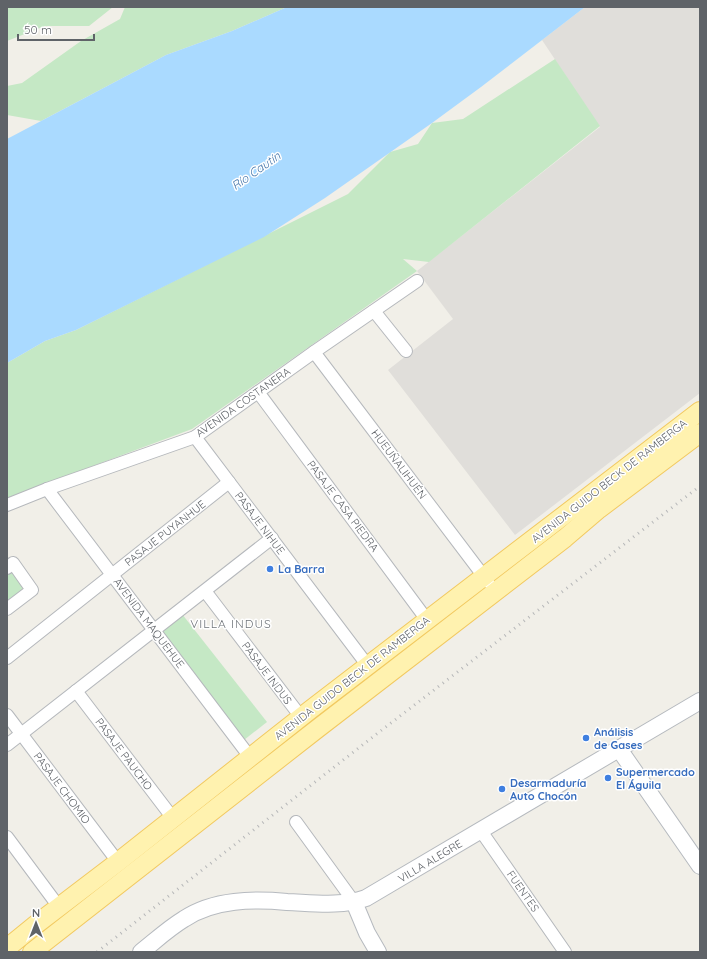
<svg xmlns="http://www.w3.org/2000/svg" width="707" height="959" viewBox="0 0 707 959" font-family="Quicksand,sans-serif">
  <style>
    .industrial { fill: #e0deda }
    .green { fill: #c5e8c5 }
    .water { fill: #aadaff }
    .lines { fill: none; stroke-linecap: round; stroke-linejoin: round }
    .minor-casing { stroke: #b5b8bc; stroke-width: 14 }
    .secondary-casing { stroke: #b6babf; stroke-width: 18 }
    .primary-casing { stroke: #f2c960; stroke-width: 20 }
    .minor { stroke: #fff; stroke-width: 12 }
    .secondary { stroke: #fff; stroke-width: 16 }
    .primary { stroke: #fff2af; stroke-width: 18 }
    .rail { stroke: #b6b7b8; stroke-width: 3; stroke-dasharray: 1 5; stroke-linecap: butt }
    .shop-dot { fill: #3f7fe0; stroke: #fff; stroke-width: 1.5 }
    .labels { text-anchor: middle; stroke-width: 3; stroke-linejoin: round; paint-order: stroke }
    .street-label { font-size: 11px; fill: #5f6368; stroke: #fff }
    .shop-label { font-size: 11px; font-weight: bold; fill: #366cbe; stroke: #fff; text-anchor: start }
    .water-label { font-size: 12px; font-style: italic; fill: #4174aa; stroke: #fff }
    .neighbourhood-label { font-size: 12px; letter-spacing: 1px; fill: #70757a; stroke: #fff }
  </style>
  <rect width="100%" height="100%" fill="#f1efe8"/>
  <!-- industrial -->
  <path class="industrial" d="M585,7h115v386l-185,142 -127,-165 65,-51 -36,-48 183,-144 -58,-87z"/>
  <!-- green -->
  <g class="green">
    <path d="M7,7h106l-24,19h-44l-38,15z"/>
    <path d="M125,7h162l-55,24 -66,24 -125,66 -34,-6v-29l15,-3 59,-42 39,-22z"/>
    <path d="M555,59l45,67 -171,136 -26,-3 14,12 -225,158 -185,69v-135l38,-22 31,-11 272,-136 42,-42 28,-8 14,-21 31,-4z"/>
    <path d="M13,566l16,23 -22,17v-35z"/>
    <path d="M182,614l85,108 -23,18 -83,-109z"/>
    <path d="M387,658l5,6 -90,71 -15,5 -26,21 -3,-2z"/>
  </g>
  <!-- water -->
  <path class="water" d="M287,7h298l-104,80 -49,36 -107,75 -61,39 -188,93 -31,11 -38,22v-224l159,-84 66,-24z"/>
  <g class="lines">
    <defs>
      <g id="minor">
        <path d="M374,311l32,40"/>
        <path d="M314,352l174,230"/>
        <path d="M258,392l169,228"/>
        <path d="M195,437l173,229"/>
        <path d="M47,489l203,268"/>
        <path d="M7,505l40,-16 148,-52 119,-85 103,-71"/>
        <path d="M7,568l6,-5 19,27 -25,19"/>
        <path d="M205,591l96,126"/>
        <path d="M7,658l222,-176"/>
        <path d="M76,691l96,126"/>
        <path d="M7,715l111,147"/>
        <path d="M7,745l265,-207"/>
        <path d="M296,822l58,80"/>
        <path d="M481,831l84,121"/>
        <path d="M7,837l52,70"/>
      </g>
      <g id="secondary">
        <path d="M619,749l81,117"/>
        <path d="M354,902l13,31 11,19"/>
        <path d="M141,952c14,-11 28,-24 43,-33 30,-20 70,-20 103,-17 26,1 54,5 79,-4l334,-197"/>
      </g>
      <g id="primary">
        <path d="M7,948l27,-22 84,-64 192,-152 390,-299"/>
        <path d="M32,952l285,-223 248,-191 34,-29 101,-76"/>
      </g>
    </defs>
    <!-- minor casing -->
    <use href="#minor" class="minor-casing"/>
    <!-- secondary casing -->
    <use href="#secondary" class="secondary-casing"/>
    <!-- primary casing -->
    <use href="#primary" class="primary-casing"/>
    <!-- minor -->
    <use href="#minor" class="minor"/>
    <!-- secondary -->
    <use href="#secondary" class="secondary"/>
    <!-- primary -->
    <use href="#primary" class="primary"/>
    <!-- rail -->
    <path class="rail" d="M97,952l277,-216 326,-250"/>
  </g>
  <!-- markers -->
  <g class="shop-dot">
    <circle cx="270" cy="569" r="4"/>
    <circle cx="586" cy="738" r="4"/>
    <circle cx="608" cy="778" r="4"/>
    <circle cx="502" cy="789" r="4"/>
  </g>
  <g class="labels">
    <!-- street labels -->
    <g class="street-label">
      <text transform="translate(243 402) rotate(-35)" y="4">AVENIDA COSTANERA</text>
      <text transform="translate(399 464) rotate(53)" y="4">HUEUÑALIHUÉN</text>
      <text transform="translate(609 481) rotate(-38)" y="4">AVENIDA GUIDO BECK DE RAMBERGA</text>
      <text transform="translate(343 506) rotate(53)" y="4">PASAJE CASA PIEDRA</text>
      <text transform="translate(260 523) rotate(53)" y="4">PASAJE NIHUE</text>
      <text transform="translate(165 533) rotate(-38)" y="4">PASAJE PUYANHUE</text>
      <text transform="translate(149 623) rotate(53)" y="4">AVENIDA MAQUEHUE</text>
      <text transform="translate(267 673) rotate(53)" y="4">PASAJE INDUS</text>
      <text transform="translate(352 678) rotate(-38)" y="4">AVENIDA GUIDO BECK DE RAMBERGA</text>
      <text transform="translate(124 754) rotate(53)" y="4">PASAJE PAUCHO</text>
      <text transform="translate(62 788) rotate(53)" y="4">PASAJE CHOMIO</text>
      <text transform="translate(430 861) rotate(-31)" y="4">VILLA ALEGRE</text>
      <text transform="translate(523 891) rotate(55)" y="4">FUENTES</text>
    </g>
    <!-- shop labels -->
    <g class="shop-label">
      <text x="278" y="573">La Barra</text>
      <text x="594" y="736">Análisis<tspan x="594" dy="13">de Gases</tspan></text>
      <text x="616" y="776">Supermercado<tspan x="616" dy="13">El Águila</tspan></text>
      <text x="510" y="787">Desarmaduría<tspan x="510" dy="13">Auto Chocón</tspan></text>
    </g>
    <!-- water labels -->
    <g class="water-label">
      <text transform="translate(256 171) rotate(-35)" y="4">Río Cautín</text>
    </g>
    <!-- neighbourhood labels -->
    <g class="neighbourhood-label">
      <text x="231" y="628">VILLA INDUS</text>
    </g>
  </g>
  <!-- border -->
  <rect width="707" height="959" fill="none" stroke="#5f6368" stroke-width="16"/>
  <!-- north arrow -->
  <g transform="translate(36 923)" stroke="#ffffff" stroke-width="3" paint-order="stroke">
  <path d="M0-3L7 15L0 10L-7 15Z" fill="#5f6368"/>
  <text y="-6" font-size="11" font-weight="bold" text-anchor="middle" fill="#5f6368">N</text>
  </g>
  <!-- scale -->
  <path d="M18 34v6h76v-6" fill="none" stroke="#5f6368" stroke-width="2"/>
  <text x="24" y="34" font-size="12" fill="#5f6368" stroke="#ffffff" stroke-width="3" paint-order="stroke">50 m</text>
</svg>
